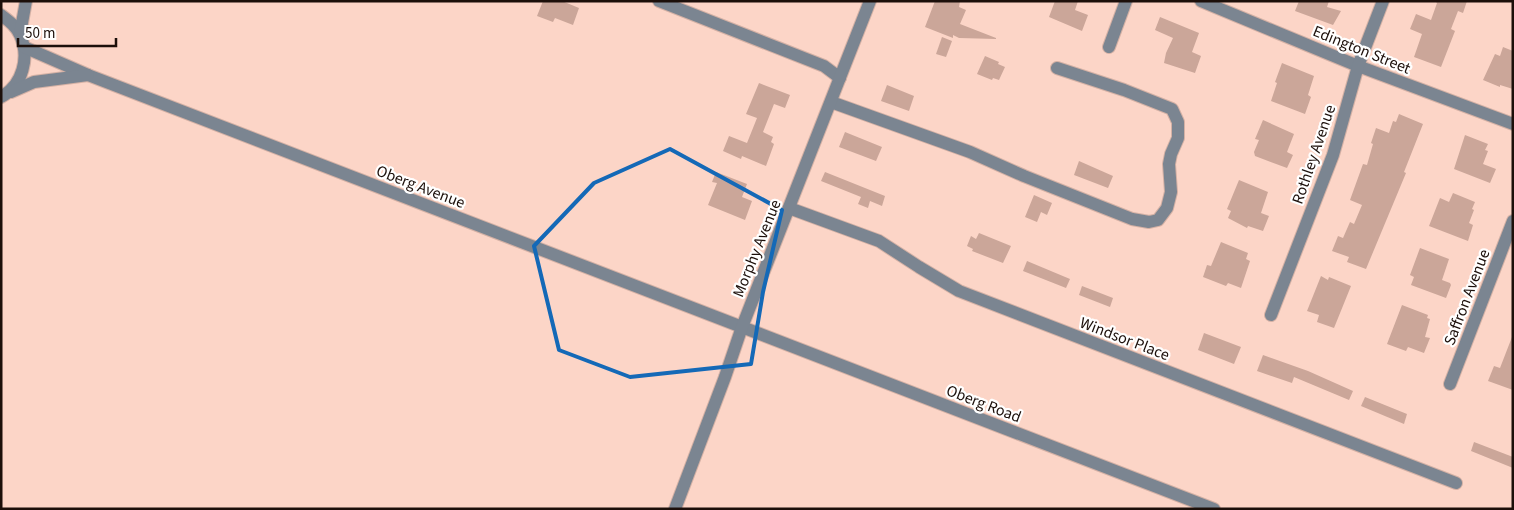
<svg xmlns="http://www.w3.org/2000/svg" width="1514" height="510" viewBox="0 0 1514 510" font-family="'Source Sans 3',sans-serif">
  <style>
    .building { fill: #cba699 }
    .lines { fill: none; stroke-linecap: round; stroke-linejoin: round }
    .minor-casing { stroke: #d4b1a5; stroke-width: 14 }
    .minor { stroke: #7b8591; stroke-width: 12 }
    .marked { fill: none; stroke: #1469b7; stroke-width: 4; stroke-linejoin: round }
    .labels { text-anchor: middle; stroke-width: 4.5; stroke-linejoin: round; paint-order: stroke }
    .street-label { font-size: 16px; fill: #1c0f0a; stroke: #fff }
  </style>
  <rect width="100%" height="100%" fill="#fcd5c7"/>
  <!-- building -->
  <g class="building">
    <path d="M543,1h19l17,7 -6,17 -18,-7 -2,4 -16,-6z"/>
    <path d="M935,1h25l-1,6 7,3 -6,14 36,14v1l-37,-1 -6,-3v3l-28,-11z"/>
    <path d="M1055,1h23l-3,9 13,5 -6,16 -33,-14z"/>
    <path d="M1299,1h30l-2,6 14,4 -8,14 -38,-14z"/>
    <path d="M1435,1h32l-4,12 -5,-2 -7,18 4,2 -14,36 -27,-10 8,-23 -12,-5 6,-15 15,6 6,-17z"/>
    <path d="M1160,17l39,16 -7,19 9,4 -6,17 -31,-10 2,-10 7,-15 -18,-8z"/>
    <path d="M942,37l10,4 -6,16 -10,-3z"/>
    <path d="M1503,47l10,4v38l-13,-4v2l-17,-7 12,-26 5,2z"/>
    <path d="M985,56l14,6 -1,2 7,3 -6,13 -6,-2 -1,2 -15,-6z"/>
    <path d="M1282,63l32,13 -6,19 3,2 -6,17 -34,-13 6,-18 -2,-1z"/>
    <path d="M759,83l31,12 -5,13 -11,-4 -11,28 10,5 -2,5 3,2 -8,22 -24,-10 -1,3 -18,-8 6,-15 18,7 10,-25 -11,-4z"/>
    <path d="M887,85l27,11 -5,15 -28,-10z"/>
    <path d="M1399,114l24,10 -19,48 2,1 -40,96 -19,-7 2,-5 -17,-6 6,-15 5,2 7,-16 4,2 8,-19 -12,-5 13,-36 4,1 6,-21 -2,-1 5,-15 13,5 4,-12 3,1z"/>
    <path d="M1263,120l31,14 -7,18 6,3 -6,13 -32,-12 -1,-4 5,-12 -4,-1z"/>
    <path d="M845,132l37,15 -6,14 -37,-14z"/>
    <path d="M1465,135l23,9 -3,6 3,1 -5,13 13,5 -6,14 -36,-14z"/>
    <path d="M1079,161l34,15 -5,12 -34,-13z"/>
    <path d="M716,172l31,12 -5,13 10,4 -7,19 -37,-15 9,-22 -5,-1z"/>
    <path d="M825,172l60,24 -3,10 -12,-5 -2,7 -10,-4 3,-7 -40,-16z"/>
    <path d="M1239,180l29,12 -7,21 8,3 -6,15 -15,-5 -1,2 -19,-10 3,-7 -4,-2z"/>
    <path d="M1453,193l22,9 -3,7 2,1 -5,13 4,2 -5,16 -39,-15 11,-28 9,4z"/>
    <path d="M1034,195l18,8 -5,12 -6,-3 -4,10 -12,-5z"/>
    <path d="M979,233l32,13 -8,17 -31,-12 1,-2 -6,-3 4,-10 5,3z"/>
    <path d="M1221,242l27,11 -2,6 4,2 -9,27 -13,-5 -2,3 -23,-9 4,-12 4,1z"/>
    <path d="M1420,248l29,11 -7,21 8,3 1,2 -5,13 -35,-13 3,-8 -4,-2z"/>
    <path d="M1027,261l43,18 -4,9 -43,-17z"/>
    <path d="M1321,276l7,4 1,-3 22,9 -17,42 -17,-6 2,-7 -12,-4z"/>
    <path d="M1082,286l31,12 -3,9 -31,-12z"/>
    <path d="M1402,305l26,10 -1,3 3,1 -5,18 5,1 -6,15 -16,-6 -2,4 -19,-7z"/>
    <path d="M1204,333l37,14 -7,17 -36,-14z"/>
    <path d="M1512,337h1v53l-25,-9 6,-15 6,2z"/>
    <path d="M1263,355l45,16 45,20 -4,9 -55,-23 -2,6 -35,-12z"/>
    <path d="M1365,397l42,17 -3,10 -43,-18z"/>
    <path d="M1474,442l39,15v11l-42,-17z"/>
  </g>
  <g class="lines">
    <defs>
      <g id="minor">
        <path d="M659,1l165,65 16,12"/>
        <path d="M1201,1l157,65 155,58"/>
        <path d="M1,15c8,6 15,11 19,20 10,22 3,50 -19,62"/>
        <path d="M20,34l6,-33"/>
        <path d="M24,47l64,28 1126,434"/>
        <path d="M1109,47l17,-46"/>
        <path d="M11,92l23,-10 54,-7"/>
        <path d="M831,102l139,50 54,24 108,43 17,3 9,-2 9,-12 4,-16 -2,-28 2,-10 7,-16v-16l-6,-13 -48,-19 -67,-22"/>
        <path d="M789,208l90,33 40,26 40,24 497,192"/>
        <path d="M1271,315l62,-160 25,-89 25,-65"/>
        <path d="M1450,384l63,-163"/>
        <path d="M675,509l50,-132 17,-50 128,-326"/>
      </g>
    </defs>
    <!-- minor casing -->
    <use href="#minor" class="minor-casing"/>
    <!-- minor -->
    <use href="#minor" class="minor"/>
  </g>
  <!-- marked area -->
  <path class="marked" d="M670,149l112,61 -19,82 -12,72 -121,13 -71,-27 -25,-104 60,-63z"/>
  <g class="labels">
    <!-- street labels -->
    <g class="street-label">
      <text transform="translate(1362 49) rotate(22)" y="6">Edington Street</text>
      <text transform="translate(1313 154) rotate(-71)" y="6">Rothley Avenue</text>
      <text transform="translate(421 186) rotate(21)" y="6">Oberg Avenue</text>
      <text transform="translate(756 248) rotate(-68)" y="6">Morphy Avenue</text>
      <text transform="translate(1466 297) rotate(-69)" y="6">Saffron Avenue</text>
      <text transform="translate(1125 338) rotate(21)" y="6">Windsor Place</text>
      <text transform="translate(984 403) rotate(21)" y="6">Oberg Road</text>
    </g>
  </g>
  <!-- border -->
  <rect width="1514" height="510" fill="none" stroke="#1c0f0a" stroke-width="5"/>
  <!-- scale -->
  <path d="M18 38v8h98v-8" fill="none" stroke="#1c0f0a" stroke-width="2.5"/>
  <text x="25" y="38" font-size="15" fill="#1c0f0a" stroke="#ffffff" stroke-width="4" paint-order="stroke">50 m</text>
</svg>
